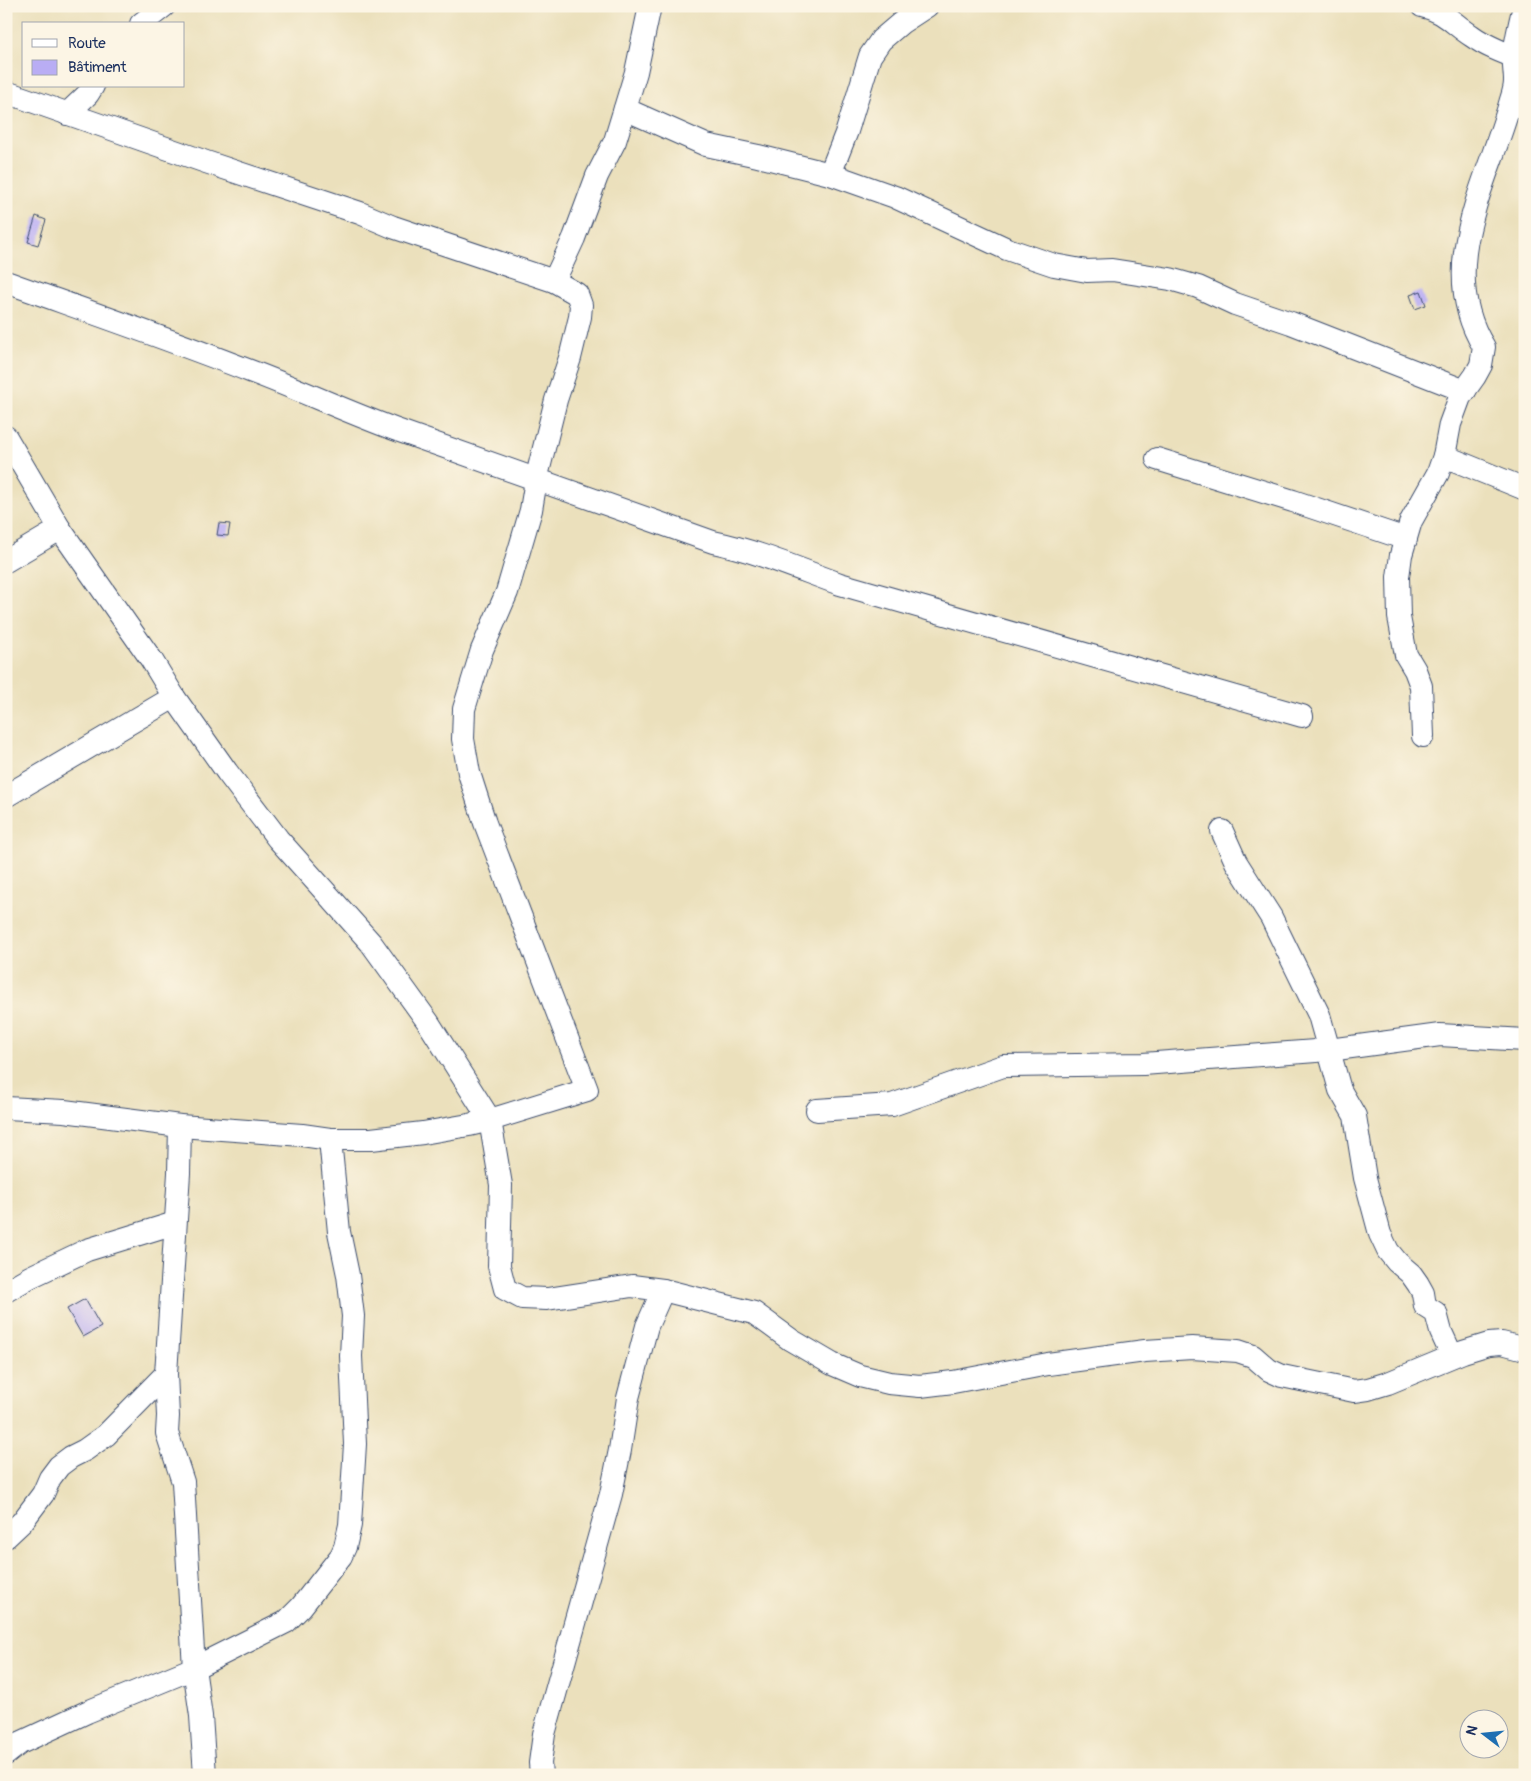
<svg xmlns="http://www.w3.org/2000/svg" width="1531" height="1781" viewBox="0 0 1531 1781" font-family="Pangolin,sans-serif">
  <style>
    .building { fill: #b9adf4 }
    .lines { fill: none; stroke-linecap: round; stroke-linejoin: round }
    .street-casing { stroke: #3a4a6c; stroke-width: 24 }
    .street { stroke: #fff; stroke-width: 22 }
  </style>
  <rect width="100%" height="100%" fill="#fcf5e5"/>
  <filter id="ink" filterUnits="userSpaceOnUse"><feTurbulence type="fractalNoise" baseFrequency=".02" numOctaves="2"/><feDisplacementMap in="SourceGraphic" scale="10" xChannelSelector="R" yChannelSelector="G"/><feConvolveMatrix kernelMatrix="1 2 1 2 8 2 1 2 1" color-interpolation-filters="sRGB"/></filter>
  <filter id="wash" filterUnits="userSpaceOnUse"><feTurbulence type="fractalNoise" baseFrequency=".0096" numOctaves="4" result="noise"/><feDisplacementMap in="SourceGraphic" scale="20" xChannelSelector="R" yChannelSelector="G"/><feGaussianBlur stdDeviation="1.12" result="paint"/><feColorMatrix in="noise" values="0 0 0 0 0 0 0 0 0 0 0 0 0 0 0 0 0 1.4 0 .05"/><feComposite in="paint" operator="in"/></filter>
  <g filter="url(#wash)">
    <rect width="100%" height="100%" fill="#ebe0bc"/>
    <g id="blocks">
      <!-- building -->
      <g class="building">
        <path d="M36,216l10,4 -8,25 -10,-3z"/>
        <path d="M1421,291l5,14 -11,4 -5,-14z"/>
        <path d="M219,523l11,1 -2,12 -11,-1z"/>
        <path d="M85,1299l16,28 -18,10 -16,-28z"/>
      </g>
    </g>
  </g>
  <g filter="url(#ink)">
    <use href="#blocks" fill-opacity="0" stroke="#3a4a6c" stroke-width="1"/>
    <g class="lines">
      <defs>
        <g id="street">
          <path d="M1422,6c23,5 31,18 50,30 15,11 35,18 53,25"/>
          <path d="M141,24l23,-18"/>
          <path d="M6,92l200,70 154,51 33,14 161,54 23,13 4,11 -1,12 -10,41 -14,42 -20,80 -5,30 -24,82 -25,58 -18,59 -1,30 6,34 16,50 102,267 -97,30 -21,5 -46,8 -52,6h-41l-28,-4 -122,-9 -116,-15 -58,-3"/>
          <path d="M625,109l81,36 52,11 72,18 65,23 112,52 47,16 33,6 25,-1 58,9 28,8 37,17 56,19 174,68"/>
          <path d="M67,114l21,-20 5,-8"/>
          <path d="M830,174l17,-43 23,-75 11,-16 20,-17 26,-17"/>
          <path d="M554,281l20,-43 23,-62 18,-35 21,-69 14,-66"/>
          <path d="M6,282c81,29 163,57 244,89 48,18 95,40 144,58l319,113c44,9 85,27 127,42l462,132"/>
          <path d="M6,437l54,92 91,130 23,38 53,75 51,67 93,104 57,79 62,98 11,65 -2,81 6,23 17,9 25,1 85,-13 31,4 91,23 37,27 41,24 28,12 29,7 31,3 33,-4 95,-18 97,-13 47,-3 46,3 15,5 16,14 13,6 72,15 14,-2 20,-6 75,-31 26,-8 13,-1 23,6"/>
          <path d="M1444,456l81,33"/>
          <path d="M1157,459l136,42 113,38"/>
          <path d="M6,561l54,-32"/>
          <path d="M1423,736l-2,-50 -6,-16 -9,-15 -7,-38 -1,-40 3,-22 10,-34 27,-48 6,-17 6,-32 10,-27 15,-21 6,-11 3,-18c-50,-81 5,-166 27,-247 2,-6 4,-13 4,-19 0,-8 -2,-17 -1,-26 2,-16 6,-33 10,-49"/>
          <path d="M6,796l168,-99"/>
          <path d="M1222,831l14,31 35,55 48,98 21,75 15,26 10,62 15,56 8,17 9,11 14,12 7,10 5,9 2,13 11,7 5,19 11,24"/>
          <path d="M817,1110l75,-5 111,-39 140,-2 186,-14 111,-15 85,5"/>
          <path d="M180,1126l-1,47 -13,201 2,42 -1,17 16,49 11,186 7,48 4,59"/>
          <path d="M6,1291l24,-14 57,-27 88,-27"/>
          <path d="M6,1537l16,-15 21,-28 7,-16 9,-12 12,-9 14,-7 21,-15 60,-61"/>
          <path d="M6,1754l14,-11 67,-31 107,-44 92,-46 15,-15 40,-51 4,-9 5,-22 5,-81 -4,-88 2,-40 -5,-41 -9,-43 -9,-93"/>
          <path d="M541,1775l-1,-12 4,-29 67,-240 9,-44 8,-52 19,-72 16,-36"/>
        </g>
      </defs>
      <!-- street casing -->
      <use href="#street" class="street-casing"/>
      <!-- street -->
      <use href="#street" class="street"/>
    </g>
  </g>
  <!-- margin -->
  <rect width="1531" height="1781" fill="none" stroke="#fcf5e5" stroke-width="25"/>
  <!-- legend -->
  <rect x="22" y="22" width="162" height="65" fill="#fcf5e5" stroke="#a2a6af"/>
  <rect x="32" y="39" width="25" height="8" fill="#ffffff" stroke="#a2a6af"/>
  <text x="68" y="48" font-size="15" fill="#1b2f5e">Route</text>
  <rect x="32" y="60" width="25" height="15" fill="#b9adf4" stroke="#a2a6af"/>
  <text x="68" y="72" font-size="15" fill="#1b2f5e">Bâtiment</text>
  <!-- north arrow -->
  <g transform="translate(1484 1734) rotate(286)"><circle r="24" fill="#fcf5e5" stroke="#a2a6af"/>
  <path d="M0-4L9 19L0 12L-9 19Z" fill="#1f6fb2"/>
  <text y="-8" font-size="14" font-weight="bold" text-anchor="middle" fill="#1b2f5e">N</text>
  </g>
</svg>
